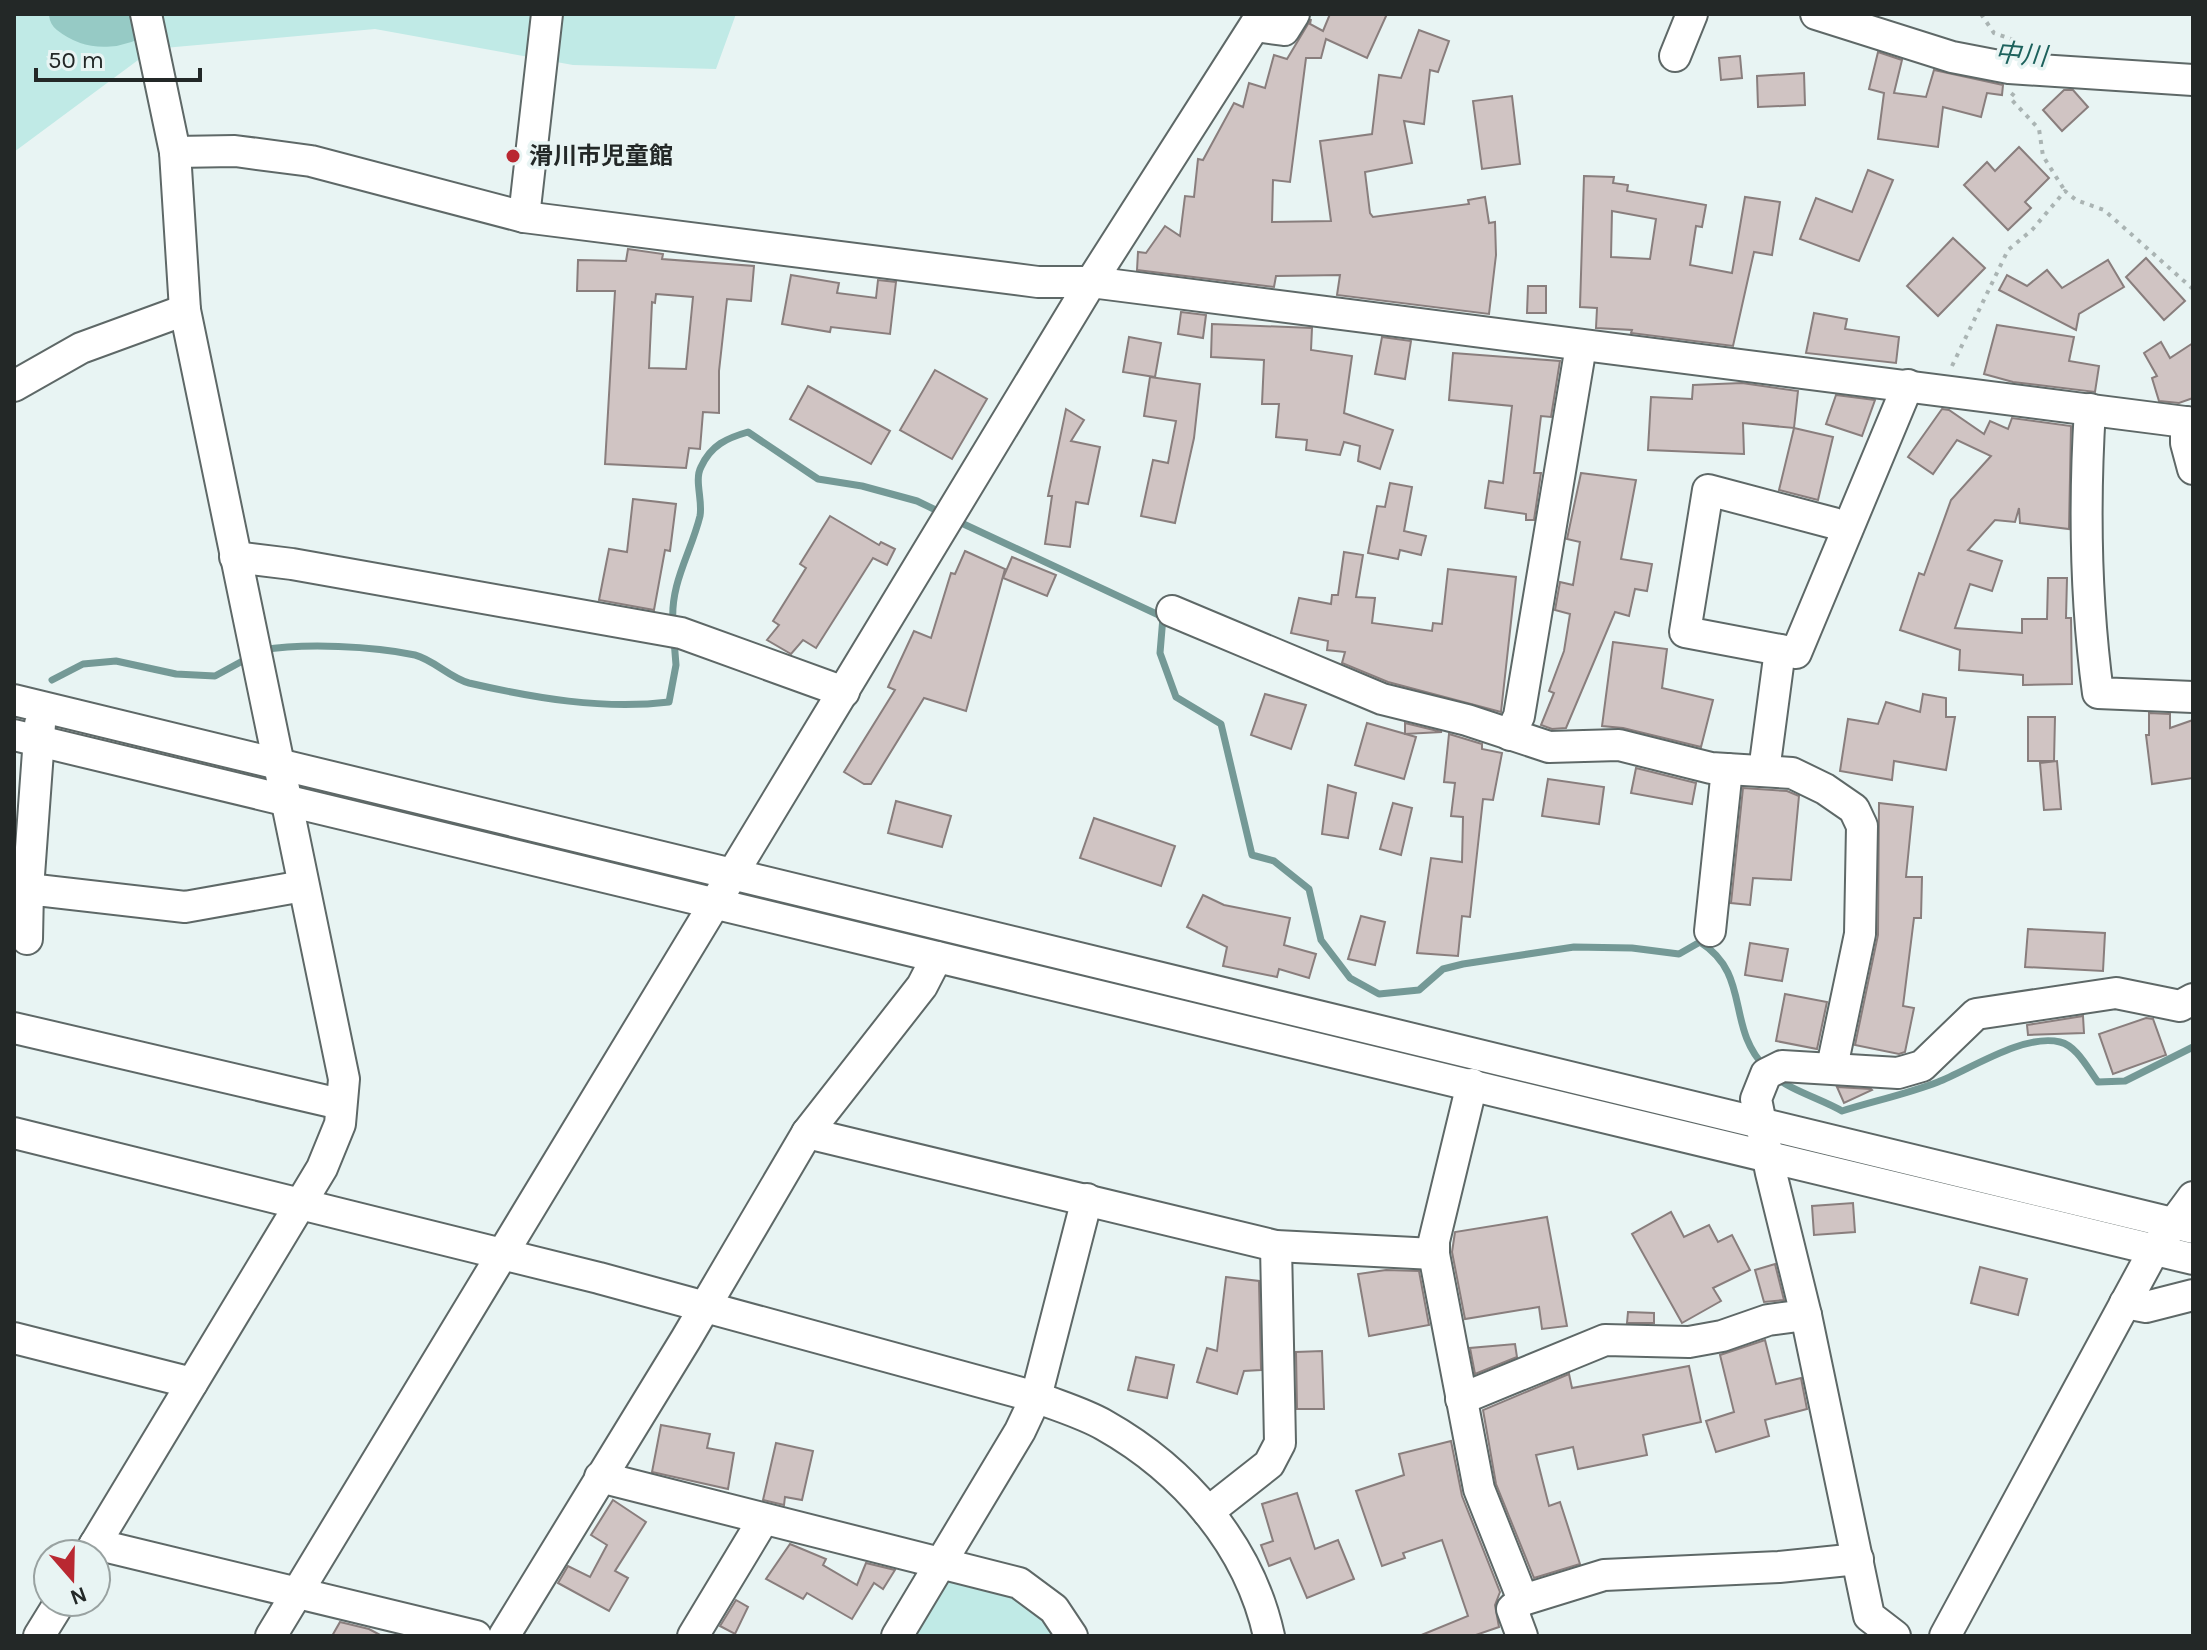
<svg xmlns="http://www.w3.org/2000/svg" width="2207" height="1650" viewBox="0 0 2207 1650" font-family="Karla,'Noto Sans JP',sans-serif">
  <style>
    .green { fill: #c0eae6 }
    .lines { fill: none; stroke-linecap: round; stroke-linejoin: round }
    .stream { stroke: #749996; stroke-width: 7 }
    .river { stroke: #96cac5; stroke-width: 40 }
    .building { fill: #d0c4c3; stroke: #897e7d; stroke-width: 2; fill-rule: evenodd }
    .minor-casing { stroke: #5e6867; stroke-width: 34 }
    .path { stroke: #aab4b3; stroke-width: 4; stroke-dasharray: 4 6; stroke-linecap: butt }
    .minor { stroke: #fff; stroke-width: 30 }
    .poi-dot { fill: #b92831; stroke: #e8f4f3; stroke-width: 3 }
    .labels { text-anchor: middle; stroke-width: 7; stroke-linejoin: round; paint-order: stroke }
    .poi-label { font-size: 24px; font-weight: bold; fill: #232827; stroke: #e8f4f3; text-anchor: start }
    .water-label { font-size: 26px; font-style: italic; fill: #1c615c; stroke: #e8f4f3 }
  </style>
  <rect width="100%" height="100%" fill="#e8f4f3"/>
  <!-- green -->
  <g class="green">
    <path d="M14,14h722l-20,55 -143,-4 -198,-36 -222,20 -139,103z"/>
    <path d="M946,1575l79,23 38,38h-157z"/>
  </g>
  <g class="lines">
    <!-- stream -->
    <g class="stream">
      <path d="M955,520l208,97 -3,36 16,44 45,27 31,131 22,6 35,28 12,51 29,38 29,16 40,-4 24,-21 20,-5 111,-17 58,1 47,6 21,-12c52,33 25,85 66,126"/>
      <path d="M673,623c-3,-40 18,-70 27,-107 3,-15 -6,-36 1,-49 10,-22 26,-29 47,-35l70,47 44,7 55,15 27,13"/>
      <path d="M262,650c42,-7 111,-4 153,5 19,5 35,23 54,28 65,15 134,27 200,19l7,-37 -2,-25"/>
      <path d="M52,680l31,-16 33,-3 60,13 39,2 33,-18"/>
      <path d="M1775,1076c12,13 49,24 67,35 32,-10 65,-17 96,-29 31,-12 86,-49 122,-40 17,4 28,27 38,40l27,-1 68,-34"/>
    </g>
    <!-- river -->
    <path class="river" d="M69,14c24,19 50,15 75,0"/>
  </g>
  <!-- building -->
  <g class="building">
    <path d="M1330,14h57l-20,44 -41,-19 -5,19h-15l-16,124 -17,-2 -1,42 59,-1 -11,-80 52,-7 7,-59 22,3 18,-48 30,11 -11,31 -8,-2 -6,54 -20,-3 8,42 -47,9 5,41 3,4 96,-13 -1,-4 17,-3 4,26 6,-1 1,33 -7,59 -152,-19 3,-20 -64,1 -2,11 -137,-17 1,-18 8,1 19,-27 15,10 5,-40 9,1 4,-38 5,1 31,-57 9,4 6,-24 16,5 9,-33 13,4 24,-40 -1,5 13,7z"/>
    <path d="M1878,52l24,8 -8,33 32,4 8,-27 69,15 -1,10 -15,-2 -6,24 -38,-10 -5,40 -60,-8 6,-46 -15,-4z"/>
    <path d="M1740,56l2,22 -21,2 -2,-22z"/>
    <path d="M1804,73l1,32 -47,2 -1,-31z"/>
    <path d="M2064,90h9l15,17 -26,24 -19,-21z"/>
    <path d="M1512,96l8,68 -38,5 -9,-68z"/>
    <path d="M2019,147l30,31 -24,24 6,6 -23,22 -44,-45 23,-23 8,9z"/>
    <path d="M1868,170l25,10 -34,81 -59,-22 16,-41 36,14z"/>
    <path d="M1584,176l30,1 -1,6 15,2 -1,6 79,14 -4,22 -6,-1 -6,39 42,8 13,-76 35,5 -8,53 -18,-3 -21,94 -102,-13 1,-3 -36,-2 1,-20 -17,-1zM1612,211l44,8 -6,40 -39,-2z"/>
    <path d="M1953,238l32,30 -47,48 -31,-30z"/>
    <path d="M628,249l35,5 -1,5 92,7 -3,35 -24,-2 -8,72v42l-16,-1 -3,37 -11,-1 -3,20 -81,-4 10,-173h-38l1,-31 48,1zM656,294l37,3 -7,72 -37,-1 3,-66 3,1z"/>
    <path d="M2146,258l39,43 -21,19 -38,-43z"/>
    <path d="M2108,260l16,27 -45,27 -3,16 -77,-40 8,-15 20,11 20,-16 15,18z"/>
    <path d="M791,275l48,8 -2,10 39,5 2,-18 18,2 -6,52 -59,-7 -1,5 -48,-8z"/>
    <path d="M1528,286h18v27h-19z"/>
    <path d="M1181,312l25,3 -3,23 -25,-4z"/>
    <path d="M1814,313l33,6 -2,10 54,8 -3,26 -90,-10z"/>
    <path d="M1212,324l100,4 -1,22 41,6 -8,57 49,17 -13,39 -22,-8 2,-15 -16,-4 -4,13 -34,-5 1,-10 -31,-3 3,-33h-17l2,-44 -53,-3z"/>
    <path d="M1997,325l77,12 -5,24 30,5 -4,26 -82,-10 -29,-8z"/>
    <path d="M1129,337l32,6 -6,34 -32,-5z"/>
    <path d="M1382,337l29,4 -6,38 -30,-5z"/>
    <path d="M2161,342l9,16 23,-15v55l-14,5 -20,-2 -7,-23 5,-2 -13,-23z"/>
    <path d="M1453,353l107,8 -9,56 -10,-1 -7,57h7l-7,47h-8v-6l-41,-6 4,-27 14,2 9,-77 -63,-6z"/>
    <path d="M935,370l52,29 -35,60 -52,-29z"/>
    <path d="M1150,377l50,7 -6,54 -19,85 -34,-7 12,-56 15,3 8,-42 -32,-5z"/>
    <path d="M1742,383l56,8 -4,37 -51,-5 1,31 -96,-4 3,-53 41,2 1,-14z"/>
    <path d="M808,386l82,45 -19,33 -81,-45z"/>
    <path d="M1836,395l39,5 -13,36 -36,-12z"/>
    <path d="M1066,409l18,11 -13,21 29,6 -12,57 -12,-2 -6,45 -25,-3 7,-48h-4z"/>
    <path d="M1942,409l7,1 35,24 6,-13 18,8 4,-11 59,8 -2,103 -49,-6 -1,-15 -4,14 -20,-2 -27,30 34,11 -10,30 -22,-7 -15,44 67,5v-14h25l1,-41h19l-1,40h5l1,66 -49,1v-10l-64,-5 1,-20 -60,-20 19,-57 5,2 27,-75 40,-44 -34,-16 -24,34 -25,-17z"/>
    <path d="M1794,428l39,9 -15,63 -39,-10z"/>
    <path d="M1581,473l55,7 -15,79 31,5 -5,27 -12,-2 -6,27 -14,-4 -49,116 -14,1 -11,-4 13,-32 -5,-2 15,-40 6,-37 -15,-4 5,-28 13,3 7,-43 -13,-3z"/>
    <path d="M1390,483l22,4 -8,44 22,5 -5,19 -21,-5 -2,9 -30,-6 9,-47 8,1z"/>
    <path d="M633,499l43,5 -6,47 -5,-1 -11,60 -55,-10 10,-51 18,3z"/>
    <path d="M830,516l49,29 2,-3 14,7 -8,16 -14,-7 -57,90 -13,-8 -12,14 -24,-14 12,-15 -6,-4 33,-53 -6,-4z"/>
    <path d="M965,551l40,18 -39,142 -42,-13 -53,86h-7l-20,-12 51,-82 -7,-3 26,-56 17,7 20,-65 4,1z"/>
    <path d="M1344,552l19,3 -7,42 19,1 -3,25 60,8 1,-8 9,1 6,-55 68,8 -15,135 -113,-30 -46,-19 3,-11 -18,-2 1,-9 -37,-8 8,-35 32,6 1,-9h6z"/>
    <path d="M1012,557l44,18 -9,21 -44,-18z"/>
    <path d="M1613,642l54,7 -5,39 51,12 -12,47 -78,-19 -21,-2z"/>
    <path d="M1265,694l41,11 -15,44 -40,-14z"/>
    <path d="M1923,694l23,4v19h9l-9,53 -52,-9 -2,19 -52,-9 8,-52 30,5 8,-22 34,10z"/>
    <path d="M2149,713l21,1v14l23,-8v58l-41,6 -6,-49h3z"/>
    <path d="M2028,717h27l-1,44h-26z"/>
    <path d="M1367,723l49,14 -12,42 -49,-14z"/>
    <path d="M1405,723l37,9 -37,2z"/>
    <path d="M1449,734l33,10v5l20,4 -9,47 -10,-1 -13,118 -8,-1 -4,40 -41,-3 14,-95 31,4 1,-45 -12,-1 4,-33 -11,-1z"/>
    <path d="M2057,761l4,48 -17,1 -4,-47z"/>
    <path d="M1636,768l60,15 -4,21 -61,-11z"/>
    <path d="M1548,779l56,8 -5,37 -57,-8z"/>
    <path d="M1328,785l28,8 -8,45 -26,-4z"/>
    <path d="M1743,788l44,3 12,5 -8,84 -38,-2 -3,27 -19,-2z"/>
    <path d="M896,801l55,15 -9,31 -54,-14z"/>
    <path d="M1393,803l19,5 -11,47 -21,-6z"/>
    <path d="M1879,803l34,4 -7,70h16l-1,41h-7l-11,88 11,2 -9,44 -6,2 -44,-9 23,-110z"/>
    <path d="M1094,818l81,28 -14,40 -81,-28z"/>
    <path d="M1203,895l21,10 66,13 -6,27 32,9 -7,24 -30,-9 -2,8 -54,-11 4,-19 -40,-20z"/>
    <path d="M1361,916l24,6 -10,43 -27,-6z"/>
    <path d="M2028,929l77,4 -2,38 -78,-4z"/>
    <path d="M1750,943l38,6 -6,32 -37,-6z"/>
    <path d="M1785,994l42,8 -10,47 -41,-8z"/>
    <path d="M2083,1016l1,17 -56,2 -1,-10z"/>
    <path d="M2146,1018l7,1 13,36 -53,19 -14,-40z"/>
    <path d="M1837,1087l34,2 1,1 -28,13z"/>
    <path d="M1853,1203l2,29 -41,3 -2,-29z"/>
    <path d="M1671,1212l13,25 25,-12 9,17 14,-7 18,35 -37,18 8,13 -39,22 -50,-89z"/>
    <path d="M1547,1217l20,109 -25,3 -3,-22 -74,12 -13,-67 3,-20z"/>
    <path d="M1775,1264l9,36 -20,2 -9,-32z"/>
    <path d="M1980,1267l47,12 -9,36 -47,-12z"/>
    <path d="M1386,1270l33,1 10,54 -60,11 -11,-62z"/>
    <path d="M1226,1277l33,4 2,89 -17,1 -7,23 -40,-12 10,-34 10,3z"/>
    <path d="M1628,1312l26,1v10h-27z"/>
    <path d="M1765,1340l11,44 25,-6 6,31 -42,11 4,16 -53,16 -10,-31 28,-9 -14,-57z"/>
    <path d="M1515,1344l2,13 -42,17 -5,-26z"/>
    <path d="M1322,1351l2,58h-27l-1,-57z"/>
    <path d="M1136,1357l38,8 -7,33 -39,-8z"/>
    <path d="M1689,1366l12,56 -58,13 4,20 -69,14 -5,-22 -37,8 13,51 11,-4 20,62 -46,14 -38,-94 -13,-74 86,-36 3,14z"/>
    <path d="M661,1425l49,9 -3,14 27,5 -6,36 -76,-17z"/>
    <path d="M1451,1441l11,55 38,96 -5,13 4,22 -26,9h-54l49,-20 -26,-76 -39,13 2,5 -23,8 -26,-75 48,-16 -5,-21z"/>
    <path d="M776,1443l37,8 -11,49 -17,-3 -1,8 -21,-5z"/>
    <path d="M1297,1493l18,56 23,-9 16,39 -47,19 -17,-40 -21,8 -8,-21 12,-4 -11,-37z"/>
    <path d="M613,1500l33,22 -31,49 13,7 -19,33 -51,-28 10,-17 22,11 17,-32 -16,-10z"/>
    <path d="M790,1544l36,15 -3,6 34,20 9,-22 29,7 -12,19 -9,-6 -22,36 -45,-26 -4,6 -37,-20z"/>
    <path d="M736,1600l12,7 -13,27 -15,-8z"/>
    <path d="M340,1622l29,7 13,7h-50z"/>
  </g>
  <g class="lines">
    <defs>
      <g id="minor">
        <path d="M1816,14l136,43 57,11 184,12"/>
        <path d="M1255,26l29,4 10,-16"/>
        <path d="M1675,56l17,-42"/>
        <path d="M175,152l60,-1 76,10 213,56 514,65h53l1102,141"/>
        <path d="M524,217l23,-203"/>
        <path d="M14,386l67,-38 104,-38"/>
        <path d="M2090,409c-6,96 -5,188 8,284l95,4"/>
        <path d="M2186,422v21l7,26"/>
        <path d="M1847,531l-14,-8 -125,-33 -23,142 111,21 112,-268"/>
        <path d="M235,557l57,7 389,69 163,59"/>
        <path d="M1172,611l210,88 85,21 82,27 70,-2 92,23 81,5 33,16 29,20 8,17 -2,108 -28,133"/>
        <path d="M14,700l2179,528"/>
        <path d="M14,735l2179,524"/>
        <path d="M1510,735l9,-19 62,-370"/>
        <path d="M1764,771l16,-121"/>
        <path d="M28,889l12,-165"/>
        <path d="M1710,931l17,-162"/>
        <path d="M27,939l1,-50 157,18 118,-21"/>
        <path d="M14,1028l326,76"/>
        <path d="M1472,1084l-38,157v13l45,235 44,111"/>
        <path d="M14,1133l585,145 437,119c22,9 47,16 68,28 80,45 145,120 165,211"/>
        <path d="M807,1133l469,113 158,8"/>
        <path d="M2125,1303l21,4 47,-12"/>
        <path d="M14,1338l178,45"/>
        <path d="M1461,1399l144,-59 84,2 33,-6 46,-16 38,-5"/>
        <path d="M600,1477l419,106 35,26 18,27"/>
        <path d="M1208,1512l61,-48 11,-21 -4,-197"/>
        <path d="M95,1544l381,92"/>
        <path d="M89,1554l233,-386 18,-44 4,-45 -159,-769 -10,-158 -29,-138"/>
        <path d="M39,1636l21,-34"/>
        <path d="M271,1636l820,-1354 171,-268"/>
        <path d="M504,1636l182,-297 121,-206 115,-147 15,-29"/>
        <path d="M693,1636l70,-116"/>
        <path d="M897,1636l123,-205 16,-34 51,-198"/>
        <path d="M1522,1636l-10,-27 11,-9 81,-25 175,-8 79,-8"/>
        <path d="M1895,1636l-26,-20 -63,-301 -35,-142 -15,-74 10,-25 16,-8 116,7 24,-7 54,-52 140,-21 64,13 13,-7"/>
        <path d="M1945,1636l209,-386 39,-53"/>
      </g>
    </defs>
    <!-- minor casing -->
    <use href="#minor" class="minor-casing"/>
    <!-- path -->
    <g class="path">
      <path d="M1981,14l13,19 23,8"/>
      <path d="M2014,93l-4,5 29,31 4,27 22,35"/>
      <path d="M1952,366l56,-116 24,-20 33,-39 11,9 28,10 89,79"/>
    </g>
    <!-- minor -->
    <use href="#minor" class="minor"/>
  </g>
  <!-- markers -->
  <circle class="poi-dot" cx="513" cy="156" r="8"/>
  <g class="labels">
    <!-- poi labels -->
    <g class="poi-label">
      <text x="529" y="164">滑川市児童館</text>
    </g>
    <!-- water labels -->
    <g class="water-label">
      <text transform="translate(2021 54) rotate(5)" y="9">中川</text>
    </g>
  </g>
  <!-- border -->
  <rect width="2207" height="1650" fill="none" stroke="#232827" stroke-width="32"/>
  <!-- north arrow -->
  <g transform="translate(72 1578) rotate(160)"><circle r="38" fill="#e8f4f3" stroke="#99a2a1" stroke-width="2"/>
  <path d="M0-6L14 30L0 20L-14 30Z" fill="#b92831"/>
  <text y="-12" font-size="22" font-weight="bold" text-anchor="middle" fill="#232827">N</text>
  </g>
  <!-- scale -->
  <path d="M36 68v12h164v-12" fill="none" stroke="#232827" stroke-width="4"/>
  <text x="48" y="68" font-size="24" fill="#232827" stroke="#e8f4f3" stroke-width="6" paint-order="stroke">50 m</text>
</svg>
